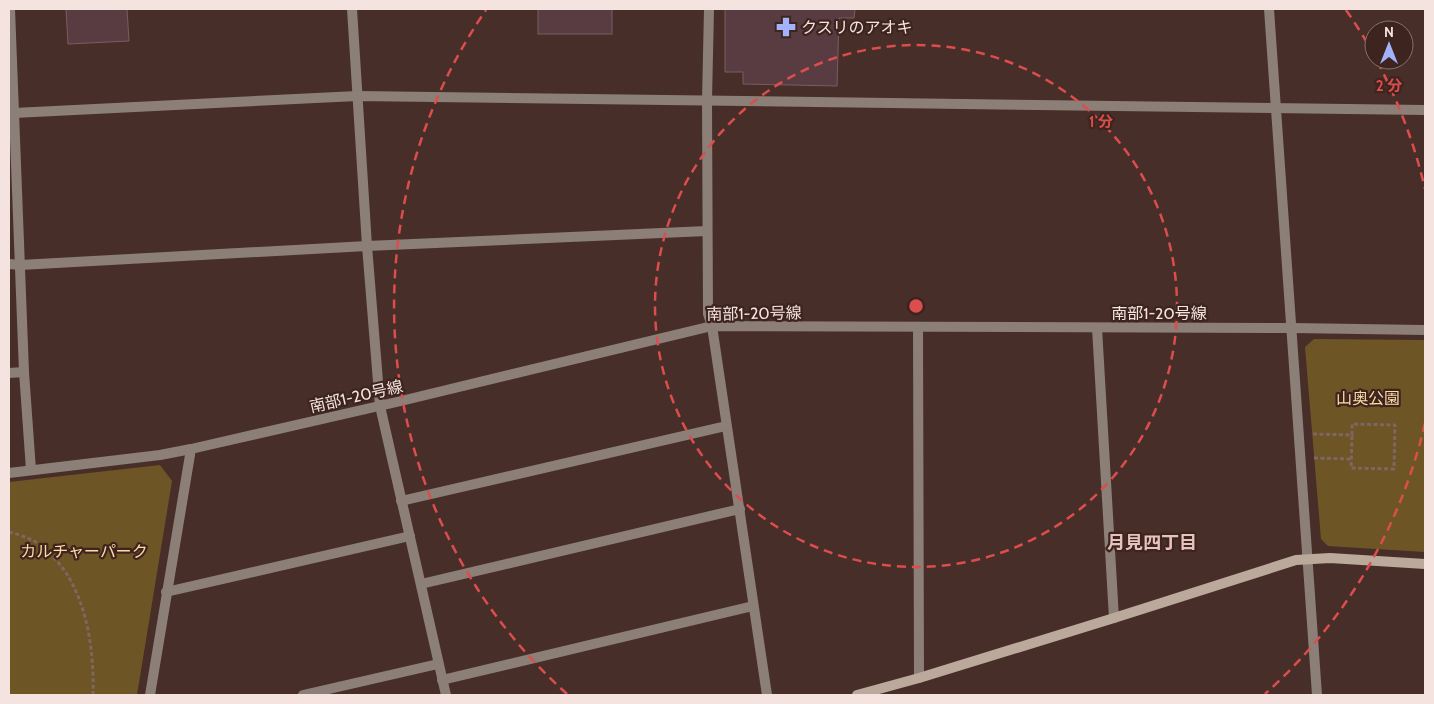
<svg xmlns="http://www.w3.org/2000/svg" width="1434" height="704" viewBox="0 0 1434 704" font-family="Cabin,'Noto Sans JP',sans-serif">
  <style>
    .green { fill: #6e5526 }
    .building { fill: #593c41; stroke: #7b5d61 }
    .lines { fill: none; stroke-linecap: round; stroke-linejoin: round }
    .path { stroke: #7e6661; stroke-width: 3; stroke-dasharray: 4 2.5; stroke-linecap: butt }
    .street { stroke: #8b7f77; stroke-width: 10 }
    .secondary { stroke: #bba99c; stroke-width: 10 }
    .ring { fill: none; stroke: #dc4d4d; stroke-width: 2.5; stroke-dasharray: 9 6 }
    .labels { text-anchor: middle; stroke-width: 4.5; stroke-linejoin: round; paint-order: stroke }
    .poi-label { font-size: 16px; fill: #f5e3df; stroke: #3d241e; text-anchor: start }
    .street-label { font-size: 16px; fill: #f5e3df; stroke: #3d241e }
    .park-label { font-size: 16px; fill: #fedca3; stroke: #3d241e }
    .neighbourhood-label { font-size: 18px; font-weight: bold; fill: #e6c3bc; stroke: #3d241e }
    .centre { fill: #dc4d4d; stroke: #3d241e; stroke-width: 2.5 }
    .ring-label { font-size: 15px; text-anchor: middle; font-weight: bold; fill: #dc4d4d; stroke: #3d241e; stroke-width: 4.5; stroke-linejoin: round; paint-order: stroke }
  </style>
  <rect width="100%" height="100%" fill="#482e28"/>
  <!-- green -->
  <g class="green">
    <path d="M1314,339l111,1v212l-97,-6 -7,-7 -16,-192z"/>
    <path d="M160,465l12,16 -35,214h-128v-213z"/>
  </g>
  <!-- building -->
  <g class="building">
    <path d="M66,9h61l2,32 -61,3z"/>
    <rect x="538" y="9" width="74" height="25"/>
    <path d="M725,9h130l-1,9h-15l-2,68 -94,-2v-12h-18z"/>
  </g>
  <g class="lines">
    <!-- path -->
    <g class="path">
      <path d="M1313,434l39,1v-11l43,1 -1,44 -43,-1 1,-33"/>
      <path d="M1314,458l37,1"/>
      <path d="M9,532c8,2 17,5 25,9 9,5 17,13 23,20 4,5 8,10 11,15 21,35 26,80 25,119"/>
    </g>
    <!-- street -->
    <g class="street">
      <path d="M10,9l14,363 7,98"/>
      <path d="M352,9l15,237 13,160 66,289"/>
      <path d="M709,9l-2,91 1,214 4,12 55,369"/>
      <path d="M1269,9l48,686"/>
      <path d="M14,113l343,-17 1068,14"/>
      <path d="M9,264l11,1 347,-19 340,-15"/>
      <path d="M918,327l1,351"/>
      <path d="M1097,328l17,290"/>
      <path d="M9,373l15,-1"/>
      <path d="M9,473l151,-18 31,-6 210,-48 311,-75 580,2 133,2"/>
      <path d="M401,501l325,-75"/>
      <path d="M421,584l319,-75"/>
      <path d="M166,592l244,-56"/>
      <path d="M442,680l311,-74"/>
      <path d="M150,695l41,-246"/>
      <path d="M303,695l135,-31"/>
    </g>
    <!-- secondary -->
    <path class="secondary" d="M857,695l62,-17 195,-60 182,-58 34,-2 95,6"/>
  </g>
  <!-- distance rings -->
  <g class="ring">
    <circle cx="916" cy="306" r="261"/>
    <path d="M1425 423A522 522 0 0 1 1265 694M567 694A522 522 0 0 1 486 10M1346 10A522 522 0 0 1 1373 53M1377 61A522 522 0 0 1 1425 189"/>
  </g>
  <!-- icons -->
  <defs>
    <symbol id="pharmacy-bare" viewBox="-9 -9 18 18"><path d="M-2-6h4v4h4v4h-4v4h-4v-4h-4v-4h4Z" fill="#a2b2fd" stroke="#3d241e" stroke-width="2.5" paint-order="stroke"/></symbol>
  </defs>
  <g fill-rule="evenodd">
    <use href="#pharmacy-bare" x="772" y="13" width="28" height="28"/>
  </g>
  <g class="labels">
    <!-- poi labels -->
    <g class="poi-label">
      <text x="801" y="33">クスリのアオキ</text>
    </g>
    <!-- street labels -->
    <g class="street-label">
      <text transform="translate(754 313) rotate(-1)" y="6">南部1-20号線</text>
      <text x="1159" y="319">南部1-20号線</text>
      <text transform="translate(356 396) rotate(-13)" y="6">南部1-20号線</text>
    </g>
    <!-- park labels -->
    <g class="park-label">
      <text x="1368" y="404">山奥公園</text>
      <text x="84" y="557">カルチャーパーク</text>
    </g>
    <!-- neighbourhood labels -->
    <g class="neighbourhood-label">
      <text x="1152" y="549">月見四丁目</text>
    </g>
  </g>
  <circle cx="916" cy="306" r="8" class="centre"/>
  <g class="ring-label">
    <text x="1389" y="91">2 分</text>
    <text x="1101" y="127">1 分</text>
  </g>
  <!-- border -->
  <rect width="1434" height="704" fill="none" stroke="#f5e3df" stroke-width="20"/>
  <!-- north arrow -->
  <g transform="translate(1389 45)"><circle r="24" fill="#3d241e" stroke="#87706b"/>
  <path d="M0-4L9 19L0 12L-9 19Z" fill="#a2b2fd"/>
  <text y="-8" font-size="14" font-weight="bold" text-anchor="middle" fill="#f5e3df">N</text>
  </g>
</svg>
